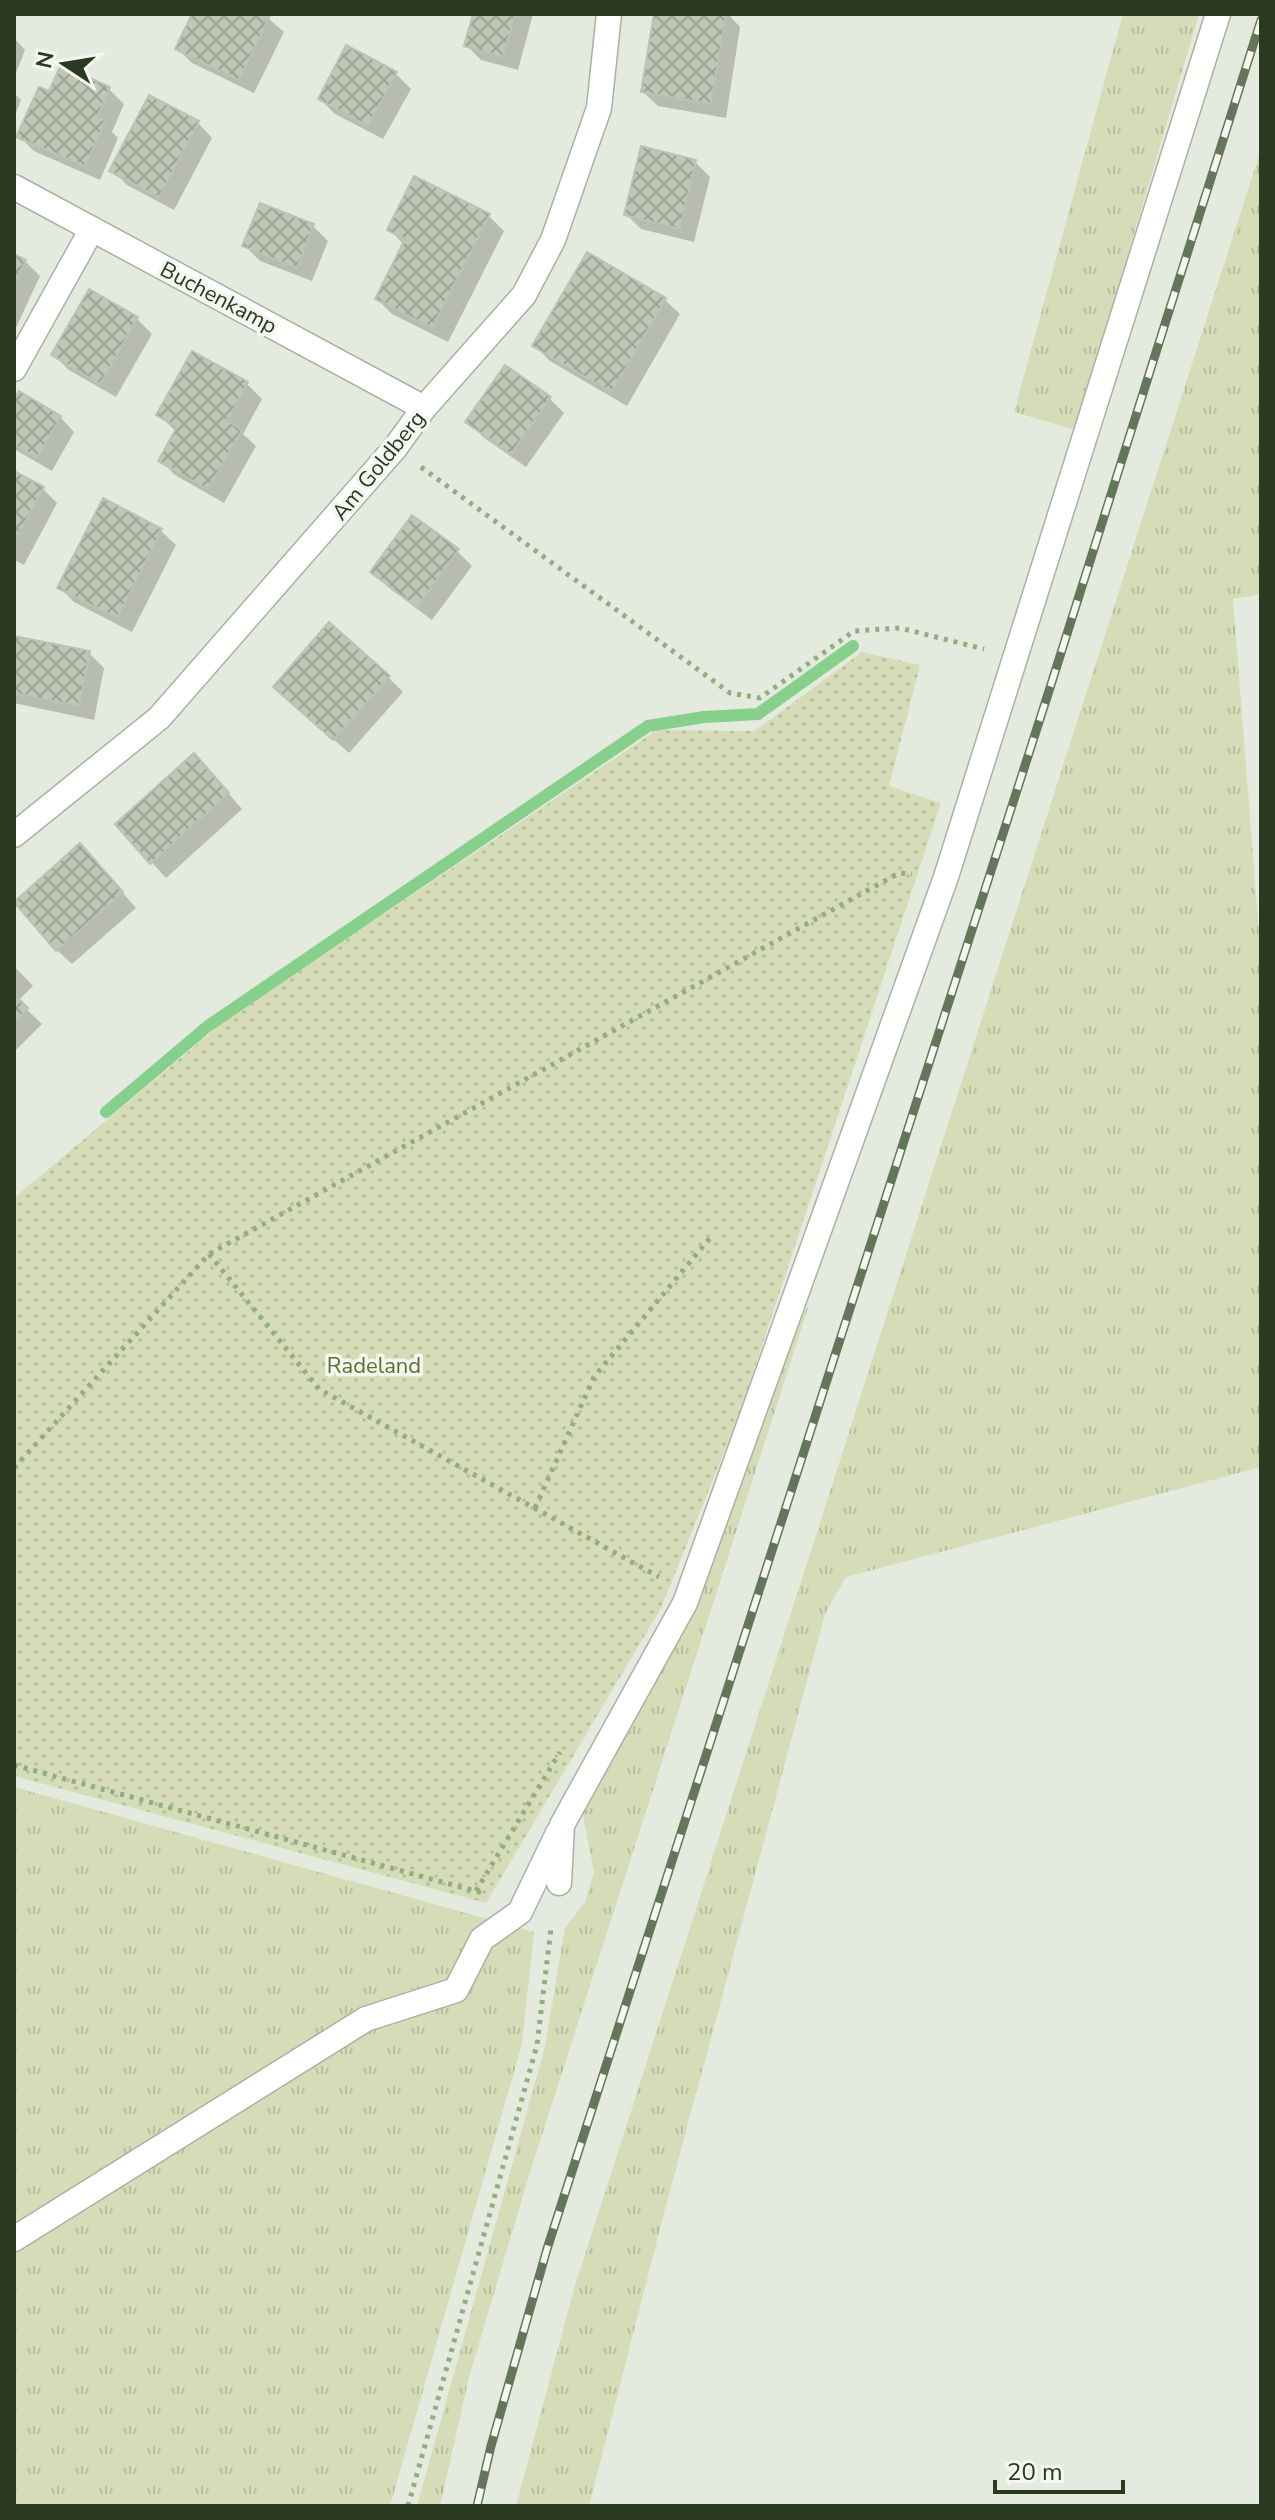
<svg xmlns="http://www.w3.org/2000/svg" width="1275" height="2520" viewBox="0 0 1275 2520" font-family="'Nunito Sans',sans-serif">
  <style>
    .grass { fill: url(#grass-tufts) }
    .garden { fill: url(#garden-dots) }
    .shadow { fill: #0003 }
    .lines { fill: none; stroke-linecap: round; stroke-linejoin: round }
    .stream { stroke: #86d08c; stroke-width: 12 }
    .building { fill: url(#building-cross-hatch); stroke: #bac4b1; stroke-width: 2 }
    .minor-casing { stroke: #a9b2a2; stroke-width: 27 }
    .path { stroke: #91ae7f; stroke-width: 5; stroke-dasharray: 4 6; stroke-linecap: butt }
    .minor { stroke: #fff; stroke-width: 24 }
    .rail-casing { stroke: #64765a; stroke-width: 9 }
    .rail { stroke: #f4f7ef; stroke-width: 6; stroke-dasharray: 18; stroke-linecap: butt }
    .labels { text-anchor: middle; stroke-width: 7; stroke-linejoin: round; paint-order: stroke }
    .street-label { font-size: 22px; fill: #293a20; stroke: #f4f7ef }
    .park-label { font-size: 22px; fill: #5b712a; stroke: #f4f7ef }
  </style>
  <defs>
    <pattern id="grass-tufts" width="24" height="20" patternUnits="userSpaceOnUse" patternTransform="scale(2)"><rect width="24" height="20" fill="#d5dcb7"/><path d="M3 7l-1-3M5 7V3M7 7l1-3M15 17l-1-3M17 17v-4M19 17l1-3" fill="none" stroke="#b7be9d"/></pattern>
    <pattern id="garden-dots" width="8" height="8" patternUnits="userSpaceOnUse" patternTransform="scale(2)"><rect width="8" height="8" fill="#d5dcb7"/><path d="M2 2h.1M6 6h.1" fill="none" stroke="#b7be9d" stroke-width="1.8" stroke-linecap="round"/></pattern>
    <pattern id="building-cross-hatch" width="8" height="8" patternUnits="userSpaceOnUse" patternTransform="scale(2)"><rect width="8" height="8" fill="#bfc8b7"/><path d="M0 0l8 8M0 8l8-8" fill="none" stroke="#9ba394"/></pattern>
  </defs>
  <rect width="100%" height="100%" fill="#e5eadf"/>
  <!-- grass -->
  <g class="grass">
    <path d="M1123,14h76l-123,416 -62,-18z"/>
    <path d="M1261,149v445l-28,5 28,361v507l-415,110 -21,37 -161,599 -75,293h-73l58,-217z"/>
    <path d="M809,1305l-278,864 -62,208 -29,129h-23l128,-459 20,-119 20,-26 9,-30 -11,-57 115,-214 91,-265z"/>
    <path d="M14,1787l520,145 -12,112 -132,462h-376z"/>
  </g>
  <!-- garden -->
  <path class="garden" d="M862,652l58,13 -31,121 52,17 -202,612 -78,193 -175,295 -472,-127v-578l207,-174 436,-294 98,1z"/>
  <!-- shadow -->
  <g class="shadow">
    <path d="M194,14h69l21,18 -30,61 -62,-30 -15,-15z"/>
    <path d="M475,14h58l-15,56 -37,-10 -15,-15z"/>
    <path d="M656,14h72l12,13 -14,91 -68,-12 -15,-14z"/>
    <path d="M14,38l11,12 -11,28z"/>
    <path d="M396,74l15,15 -28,50 -48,-25 -15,-15z"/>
    <path d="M109,89l15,15 -12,28 6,6 -18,42 -66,-29 -15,-15 31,-42z"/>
    <path d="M14,93l7,7 -7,18z"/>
    <path d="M198,123l14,15 -38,72 -47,-25 -15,-15z"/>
    <path d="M695,162l15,15 -16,65 -53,-13 -15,-15z"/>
    <path d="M489,216l15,15 -56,111 -56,-28 -15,-15 27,-54 -14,-15z"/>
    <path d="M313,226l15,15 -16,40 -52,-20 -15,-15z"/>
    <path d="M588,254l77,46 15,14 -53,92 -77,-45 -15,-15z"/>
    <path d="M14,256l11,5 15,15 -26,56z"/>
    <path d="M90,291l47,28 15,15 -36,63 -47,-27 -15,-15z"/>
    <path d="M193,354l54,30 15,15 -19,35 13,12 -32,57 -49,-28 -15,-15 17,-28 -19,-17z"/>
    <path d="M549,398l15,15 -38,54 -43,-30 -15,-15z"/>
    <path d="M14,403l46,14 14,15 -22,39 -38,-22z"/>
    <path d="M14,473l28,15 15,15 -33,62 -10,-5z"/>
    <path d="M161,531l15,14 -44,87 -58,-30 -15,-15z"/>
    <path d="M457,551l15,15 -40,54 -44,-33 -15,-15z"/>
    <path d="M14,638l75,15 15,15 -10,52 -80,-17z"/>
    <path d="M388,677l15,15 -54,61 -59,-52z"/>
    <path d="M209,771l33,38 -76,69 -49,-54z"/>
    <path d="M95,861l41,47 -64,56 -15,-14z"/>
    <path d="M14,966l19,20 -15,15 24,23 -28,28z"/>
  </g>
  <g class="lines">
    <!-- stream -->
    <path class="stream" d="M106,1112l102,-86 440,-300 56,-9 54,-3 95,-68"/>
  </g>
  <!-- building -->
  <g class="building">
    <path d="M192,14l78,1 -31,65 -64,-31z"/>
    <path d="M473,14h42l-12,43 -39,-11z"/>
    <path d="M654,14h72l-15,90 -70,-12z"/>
    <path d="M346,45l51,27 -29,54 -50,-27z"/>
    <path d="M61,65l49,22 -13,31 8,3 -20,45 -69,-29 23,-50 10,4z"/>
    <path d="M149,95l50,26 -40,76 -50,-26z"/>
    <path d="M641,146l55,14 -16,69 -56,-14z"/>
    <path d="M414,176l76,38 -58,114 -57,-29 30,-60 -18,-9z"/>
    <path d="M260,203l54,21 -17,44 -55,-22z"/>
    <path d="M587,252l79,46 -54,94 -80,-46z"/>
    <path d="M14,254l12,6 -12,26z"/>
    <path d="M89,289l49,28 -38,67 -49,-29z"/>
    <path d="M192,351l56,31 -21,39 15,9 -34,59 -50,-28 19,-34 -21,-12z"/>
    <path d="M505,365l46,32 -40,57 -46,-32z"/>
    <path d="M19,391l42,25 -24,42 -23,-14v-45z"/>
    <path d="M14,471l30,16 -30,55z"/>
    <path d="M103,498l59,31 -45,89 -60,-30z"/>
    <path d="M412,515l47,34 -42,58 -47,-35z"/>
    <path d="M329,622l61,54 -57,64 -60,-53z"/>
    <path d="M14,636l76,15 -11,55 -65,-13z"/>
    <path d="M194,753l35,40 -79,71 -35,-40z"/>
    <path d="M80,843l43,49 -67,59 -42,-49z"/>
    <path d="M14,994l14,14 -14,15z"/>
  </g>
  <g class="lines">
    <defs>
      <g id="minor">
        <path d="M14,187l410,221"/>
        <path d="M14,369l78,-140"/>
        <path d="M14,835l145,-117 236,-270 29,-40 100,-113 29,-55 46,-132 10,-94"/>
        <path d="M559,1883l3,-58 123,-222 261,-726 272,-863"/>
        <path d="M14,2239l352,-220 90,-29 26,-51 38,-27 38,-79"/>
      </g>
    </defs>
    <!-- minor casing -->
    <use href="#minor" class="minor-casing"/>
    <!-- path -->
    <g class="path">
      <path d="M421,467l309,226 30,5 94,-67 46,-3 84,21"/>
      <path d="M209,1254l110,135 340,188"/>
      <path d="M14,1468l195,-214 690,-381 13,1"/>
      <path d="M535,1508l59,-131 116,-139"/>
      <path d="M14,1765l472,129"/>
      <path d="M476,1891l84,-139"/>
      <path d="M408,2506l129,-461 14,-117"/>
    </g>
    <!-- minor -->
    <use href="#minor" class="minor"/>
    <defs>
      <path id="rail" d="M477,2506l14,-60 56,-197 501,-1555 213,-674"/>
    </defs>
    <!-- rail casing -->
    <use href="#rail" class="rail-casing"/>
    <!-- rail -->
    <use href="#rail" class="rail"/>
  </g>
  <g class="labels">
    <!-- street labels -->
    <g class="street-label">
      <text transform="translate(219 297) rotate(28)" y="8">Buchenkamp</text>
      <text transform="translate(378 465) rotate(-51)" y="8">Am Goldberg</text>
    </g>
    <!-- park labels -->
    <g class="park-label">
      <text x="374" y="1373">Radeland</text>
    </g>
  </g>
  <!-- border -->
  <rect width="1275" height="2520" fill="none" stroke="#293a20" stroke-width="32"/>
  <!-- north arrow -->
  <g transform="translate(64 64) rotate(282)" stroke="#f4f7ef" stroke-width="6" paint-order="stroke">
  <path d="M0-6L14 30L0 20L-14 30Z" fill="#293a20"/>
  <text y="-12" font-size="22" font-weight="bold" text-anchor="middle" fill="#293a20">N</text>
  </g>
  <!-- scale -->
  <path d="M995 2480v12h128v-12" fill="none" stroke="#293a20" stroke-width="4"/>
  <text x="1007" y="2480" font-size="24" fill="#293a20" stroke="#f4f7ef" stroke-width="6" paint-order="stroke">20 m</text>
</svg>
